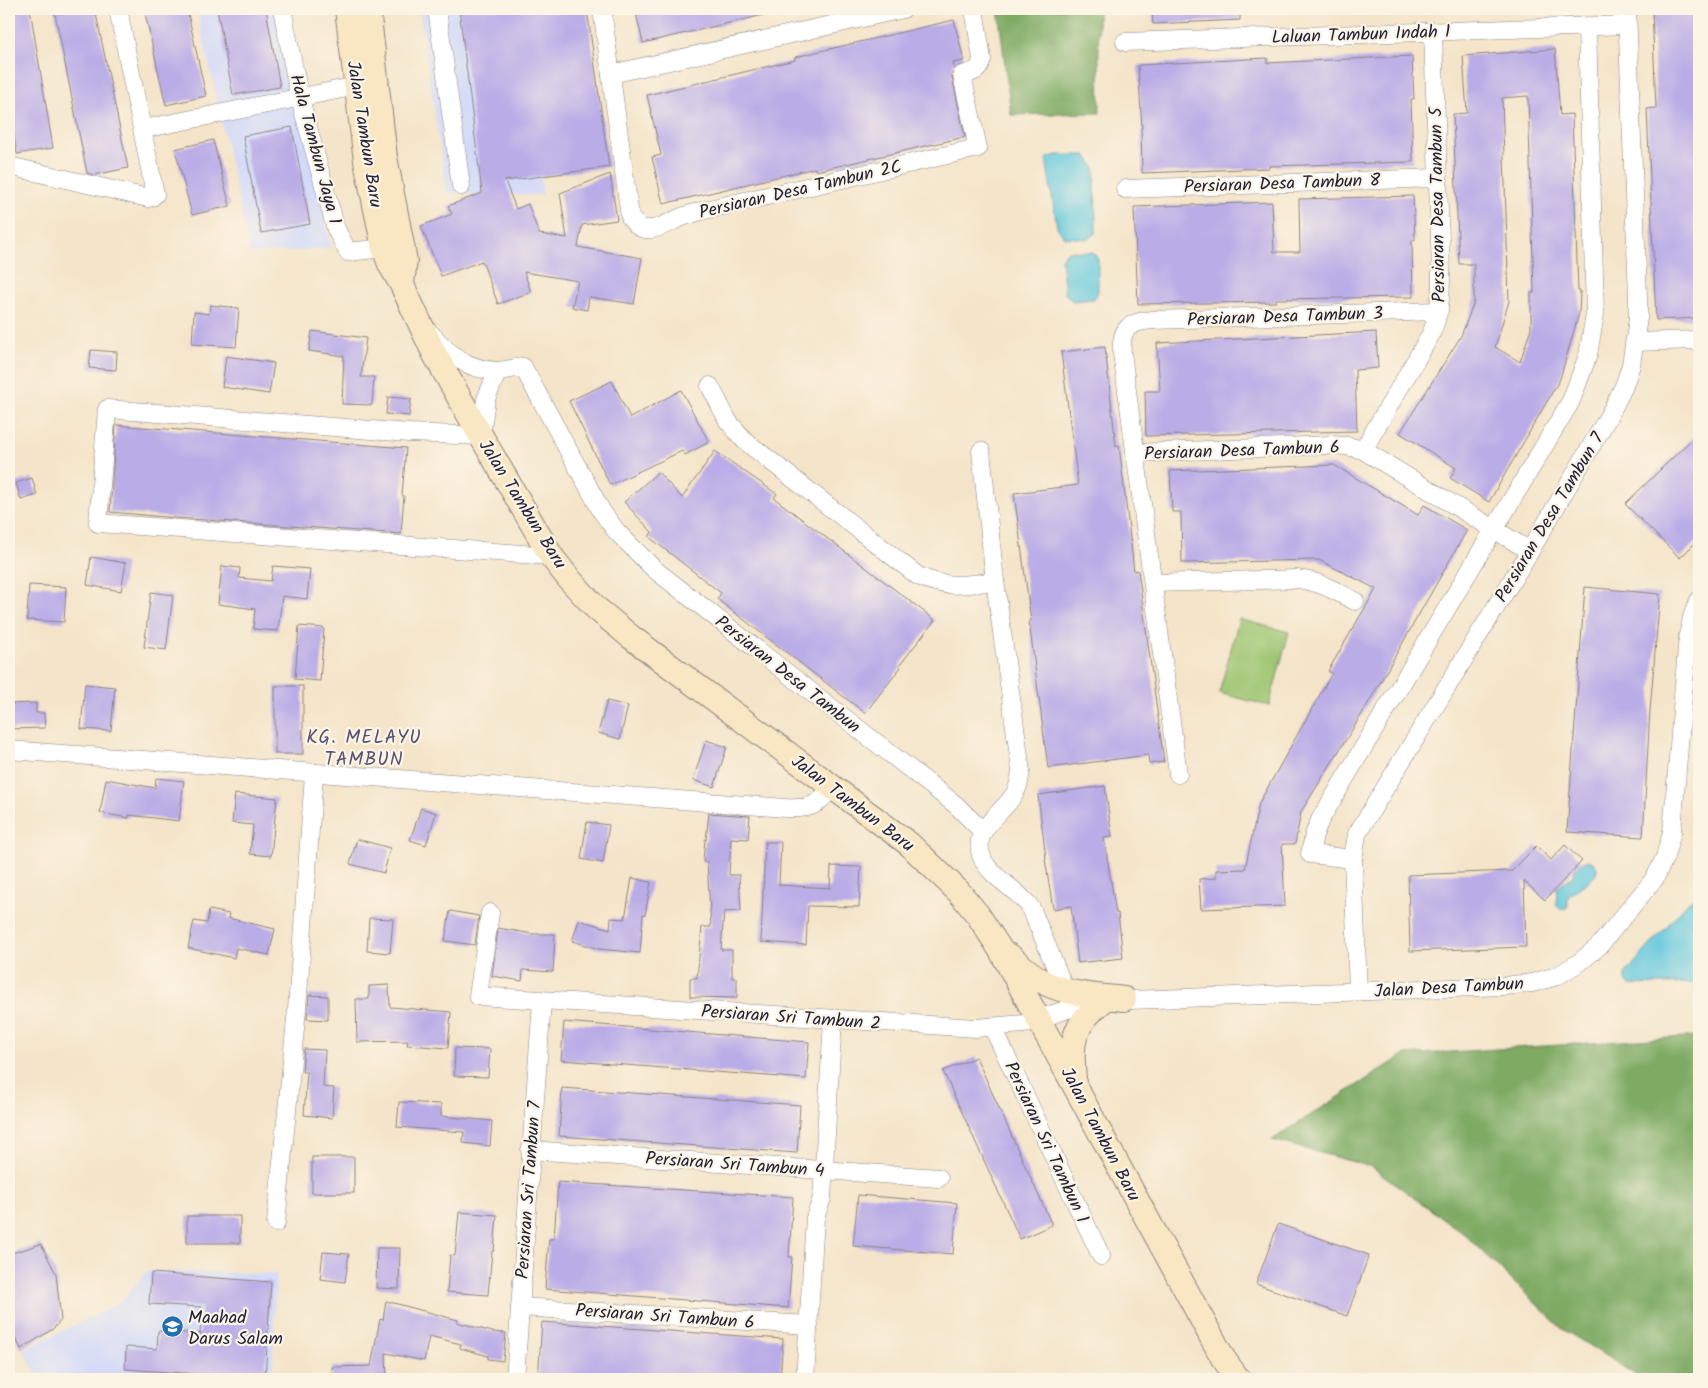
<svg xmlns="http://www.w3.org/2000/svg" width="1708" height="1388" viewBox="0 0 1708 1388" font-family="Kalam,sans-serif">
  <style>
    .built { fill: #d2d9f9 }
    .green { fill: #9dc571; stroke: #607456 }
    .forest { fill: #7eaa63; stroke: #50664f }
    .water { fill: #60c7dd; stroke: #41748c }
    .building { fill: #baace7; fill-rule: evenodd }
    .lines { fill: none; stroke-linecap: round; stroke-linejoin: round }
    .minor-casing { stroke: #8b8382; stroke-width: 19 }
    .secondary-casing { stroke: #8b8382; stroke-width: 26 }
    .minor { stroke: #fff; stroke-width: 18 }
    .secondary { stroke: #f9e7c3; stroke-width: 24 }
    .labels { text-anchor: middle; stroke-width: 4.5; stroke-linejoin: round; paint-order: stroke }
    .street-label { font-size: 18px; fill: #22223b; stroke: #fcf5e5 }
    .poi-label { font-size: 18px; fill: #22223b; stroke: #fcf5e5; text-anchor: start }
    .neighbourhood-label { font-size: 19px; letter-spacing: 1px; fill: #575277; stroke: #fcf5e5 }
  </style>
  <rect width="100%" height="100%" fill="#fcf5e5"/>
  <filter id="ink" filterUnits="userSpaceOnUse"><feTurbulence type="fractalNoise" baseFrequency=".02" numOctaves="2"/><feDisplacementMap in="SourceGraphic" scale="10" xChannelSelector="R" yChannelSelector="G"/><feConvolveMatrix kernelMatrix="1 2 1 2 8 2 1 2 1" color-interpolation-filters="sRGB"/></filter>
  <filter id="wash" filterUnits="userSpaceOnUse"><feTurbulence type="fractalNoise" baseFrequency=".0096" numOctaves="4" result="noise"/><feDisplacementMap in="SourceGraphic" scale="20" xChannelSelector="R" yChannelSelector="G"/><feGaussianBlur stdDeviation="1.12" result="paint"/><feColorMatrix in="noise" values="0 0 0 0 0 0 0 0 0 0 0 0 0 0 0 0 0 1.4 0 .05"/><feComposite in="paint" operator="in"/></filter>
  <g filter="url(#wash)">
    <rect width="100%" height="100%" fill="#f4e4c9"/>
    <!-- built -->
    <g class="built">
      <path d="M197,9h84l50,239 -81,6z"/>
      <path d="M419,9h103l21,186 -96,-2z"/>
      <path d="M147,1271l129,3 -4,105h-232l-17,-29 95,-46z"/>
    </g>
    <!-- green -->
    <path class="green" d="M1239,619l50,13 -20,74 -50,-13z"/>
    <!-- forest -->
    <g class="forest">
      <path d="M998,9h100l2,104 -89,2z"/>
      <path d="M1699,1036v343h-57l-81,-51 -97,-94 -92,-67 -100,-27 132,-85z"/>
    </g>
    <!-- water -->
    <g class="water">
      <path d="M1055,155h31l9,13 1,64 -8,7 -24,-2 -7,-10 -11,-68z"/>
      <path d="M1068,251l25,1 5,8v32l-4,7 -21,2 -8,-7 -4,-35z"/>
      <path d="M1585,861c3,-1 5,-1 8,1 15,14 -17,25 -23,33 -3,3 -2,7 -2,11l-3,3h-5l-4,-5 1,-16 15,-11 3,-8z"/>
      <path d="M1694,898h5v85l-69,2 -5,-4v-7l63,-72z"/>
    </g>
    <g id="blocks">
      <!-- building -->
      <g class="building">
        <path d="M9,9h21l23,139 -36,6 -8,-49z"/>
        <path d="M54,9h41l33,159 -34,7 -7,-2z"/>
        <path d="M144,9h43l19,87 -40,9z"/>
        <path d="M217,9h49l14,78 -47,8z"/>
        <path d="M459,9h128l22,158 -104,14 11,28 12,-5 11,30 28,4 -7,-45 50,-19 7,46 -35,5 -4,22 64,11 -8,46 -45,-7 -2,13 -15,-3 6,-26 -54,-9 7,20 -33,12 -16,-43 -41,15 -20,-50 31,-12 -4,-8 34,-13z"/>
        <path d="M635,9h132l1,5 -125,29z"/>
        <path d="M1152,9h88v11l-87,4z"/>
        <path d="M1652,9h47v309l-43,2 -9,-211 9,-1z"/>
        <path d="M954,20l10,41 -11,2 1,5 -2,9 13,60 -149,34 -1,-3 -152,36 -11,-47 9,-2 -14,-60 148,-35v-3z"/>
        <path d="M1555,49l5,66 12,-1 6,177h2l-1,22 -19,66 -71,123 -39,-24 6,-10 -56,-35 61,-97 13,-34v-38h-15l-6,-150 14,-1 -4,-57zM1528,96l6,197h-3v35l-11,34 -25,-15 14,-46 -7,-203z"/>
        <path d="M1412,56l2,43h-3l2,63 -144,4v2l-127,5 -1,-45h1l-4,-63 129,-7v5z"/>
        <path d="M292,127l18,97 -49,9 -18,-97z"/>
        <path d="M213,140l17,66 -38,9 -17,-66z"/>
        <path d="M1413,196l2,44h-3l1,57 -137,2v3l-138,2 -4,-97 138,-5 2,50h26l-1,-53z"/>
        <path d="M210,305l29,3 -3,39 -44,-3 2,-32 15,2z"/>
        <path d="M312,331l54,7 -5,39h13l-2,28 -30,-1 2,-48 -35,-5z"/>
        <path d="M1376,332l2,36 -23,2 2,61 -211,5 -1,-45h15l-3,-48z"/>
        <path d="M1105,347l11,99 3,-1 15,126 4,-1 26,192 -15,2 -1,-9 -100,13 -19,-147h2l-17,-128 64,-8 -17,-133z"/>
        <path d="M91,350l26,2 -1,18 -27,-2z"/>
        <path d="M226,356l48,7 -5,31 -47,-7z"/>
        <path d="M612,381l18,37 51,-28 28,52 -24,13 -3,-4 -72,34 -41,-84z"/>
        <path d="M388,397l23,2 -2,17 -23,-2z"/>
        <path d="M116,425l290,23 -4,47 2,1 -3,38 -224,-16 -67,-6z"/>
        <path d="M1699,432v107l-19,19 -55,-54z"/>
        <path d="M715,451l62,43 -3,4 161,122 -36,46 2,1 -36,46 -148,-114 4,-6 -72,-56 3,-5 -28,-30 34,-30 24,26z"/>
        <path d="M1334,465l84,50 6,-10 43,25 -102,179 -64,103 -6,32h-13l3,62 -84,3 -2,-30 17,-1v-8l29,-1 14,-66 73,-130 -4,-2 48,-82 -57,-29 -137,3 -1,-51h-9l-2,-41z"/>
        <path d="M32,478l5,17 -16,5 -5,-17z"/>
        <path d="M91,557l35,6 -5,28 -34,-6z"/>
        <path d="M222,566l18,2 -1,10 32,3 2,-15 37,3 -3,30 -25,-3 -4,35 -25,-2 2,-20 -37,-5z"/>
        <path d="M29,585l37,2 -2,35 -37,-2z"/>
        <path d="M1585,587l75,7 -10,116 -7,127 -76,-5z"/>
        <path d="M151,592l22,3 -7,55 -22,-3z"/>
        <path d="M299,626l25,2 -4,53 -25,-2z"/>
        <path d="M85,684l30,3 -4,44 -30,-2z"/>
        <rect x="275" y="686" width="28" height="68"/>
        <path d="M607,701l21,5 -8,33 -22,-6z"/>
        <path d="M36,703v10h8l1,15 -36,1v-25z"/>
        <path d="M706,740l21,7 -13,40 -21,-7z"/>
        <path d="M156,778l28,3 -5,40 -50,-6v3l-29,-5 6,-34 49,9z"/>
        <path d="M1105,786l7,51 -8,1 12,75h2l5,45 -45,5 -7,-57 -18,3 -8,-50h1l-8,-64z"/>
        <path d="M235,794l42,4 -6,58 -21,-2 3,-29 -21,-2z"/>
        <path d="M421,808l15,5 -10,32 -16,-5z"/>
        <path d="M709,813l41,3 -2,23 -17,-1 -2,37h10l2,36 -17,1 -3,38h11v28h5v20l-47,-1v-19h7l5,-51h9l-4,-65h-4l2,-23 1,1z"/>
        <path d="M587,822l22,3 -6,38 -22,-4z"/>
        <path d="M357,839l33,9 -6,25 -34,-9z"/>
        <path d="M765,842h16l-2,43 51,3 1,-22 30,1 -2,40 -51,-1 -2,39 -45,-3z"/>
        <path d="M1565,845l17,16 -37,39 -21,-19 2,66 -116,4 -2,-76 104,-4 24,-25 15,14z"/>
        <path d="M632,878l19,4 -6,33 -2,-1 -3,39 -41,-4 -27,-8 7,-21 31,9 1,-11 14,1z"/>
        <path d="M209,910l20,4 -1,4 47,11 -6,26 -33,-7 -2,10 -46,-10 6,-27 13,2z"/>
        <path d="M450,911l29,5 -4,29 -30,-4z"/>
        <path d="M369,918l24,1 -3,34 -23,-2z"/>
        <path d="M498,928l35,6h22l-2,38 -30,-2 -1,11 -30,-5z"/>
        <path d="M389,985l1,22 61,5 -3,36 -41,-3 1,-4 -51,1 -1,-43h13v-13z"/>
        <path d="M309,995l19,1v24l-21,-1z"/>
        <path d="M564,1022l245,20 -3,37 -245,-19z"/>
        <path d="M455,1048l35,1 -2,28 -34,-1z"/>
        <path d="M304,1049l21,1 -2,37 11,1 -2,30 -28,-3 3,-43h-5z"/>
        <path d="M976,1057l76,168 -32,14 -77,-168z"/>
        <path d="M562,1088l238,17 -3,48 -238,-17z"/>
        <path d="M399,1102l42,2v12l51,5 -2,25 -27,-3 1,-11 -67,-5z"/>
        <rect x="312" y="1157" width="42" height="36"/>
        <path d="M558,1182l235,15 -4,60h3l-4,51 -243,-19 4,-50h5z"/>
        <path d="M858,1195l99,8 -4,51 -100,-8z"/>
        <path d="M459,1212l38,3 -3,36h-2l-4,44 -41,-3 3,-37 5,1z"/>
        <rect x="187" y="1216" width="53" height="27"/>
        <path d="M1278,1224l91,31 -22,61 -91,-32z"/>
        <path d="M41,1244l15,30 5,46 -8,9 -32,20 -12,-24v-71z"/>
        <path d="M377,1248h23l-1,41 -23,-1z"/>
        <path d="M323,1252l26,2 -4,28 -25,-3z"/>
        <path d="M151,1273l120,9 -6,97h-23v-2l-117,-8 1,-22 31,2 1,-18 42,3 2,-27 -53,-3z"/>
        <path d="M386,1301l72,19 -1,2 35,10 14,1 -3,28 -15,-2v-3l-28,-8 1,-4 -32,-8 -5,25 -38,-8 1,26h-55v-12l39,-1 9,-47 3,1z"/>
        <path d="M542,1322l241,17 -3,40h-242z"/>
      </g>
    </g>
  </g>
  <g filter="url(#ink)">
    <use href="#blocks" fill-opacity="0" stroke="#8b8382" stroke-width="1"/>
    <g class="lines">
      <defs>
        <g id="minor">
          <path d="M282,9l18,90 36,130 12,23 36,-4"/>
          <path d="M437,9l24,177"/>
          <path d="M602,9l28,208c14,23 33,8 52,0 6,-2 12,-4 19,-6l277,-63 -16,-73c12,-3 17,-3 20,-16l-8,-50"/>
          <path d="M1125,42l502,-17"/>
          <path d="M611,74l292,-65"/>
          <path d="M143,129l214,-43"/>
          <path d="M9,166l139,32 4,-1 3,-3 -37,-185"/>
          <path d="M1125,189l313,-11"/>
          <path d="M430,333c19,21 36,36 66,38 8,0 18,-3 27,-4l79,145 15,20 37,37 302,236 27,27"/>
          <path d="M1635,342l64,-2"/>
          <path d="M498,371l-12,28 -5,37 -72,-3 -302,-24 -9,114 453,33"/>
          <path d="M710,386l18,35 17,20 173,135c30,13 46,9 77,5"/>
          <path d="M1363,450l67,-114c10,-21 11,-41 11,-64l-8,-241"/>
          <path d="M981,451l14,130 26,190c-1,8 -2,15 -6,22 -13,23 -48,37 -31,69 10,17 34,28 47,46l34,82"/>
          <path d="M1135,453l195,-8 17,1 16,4 167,101"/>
          <path d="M1153,583l144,-4c22,2 38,12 58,22"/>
          <path d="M9,750l777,58c28,1 29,-2 47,-21"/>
          <path d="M1178,774l-56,-421c-2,-25 7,-31 31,-33l286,-9"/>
          <path d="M1353,859l-43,-5 4,-19 6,-15 251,-419 17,-46 7,-41 -8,-288"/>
          <path d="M490,913l-12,83 498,32 48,-4 47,-16 32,-7 401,-15 28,-3 25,-7 23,-14 19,-16 56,-68 10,-21 7,-25 16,-197 5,-21 6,-14"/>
          <path d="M1358,992l-5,-133 4,-25 173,-283 81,-139 13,-26 7,-21 7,-47v-20l-11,-289"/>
          <path d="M993,1028l108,228"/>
          <path d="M530,1150l409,28"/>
          <path d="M276,1223l21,-214 17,-235"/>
          <path d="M520,1307l289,18"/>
          <path d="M515,1379l27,-378"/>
          <path d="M805,1379l10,-161 7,-20 11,-178"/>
        </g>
        <g id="secondary">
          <path d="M347,9l19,152 18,87 6,16 12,21 32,68 47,83 70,120 19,24 27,29 34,28 278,207 50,48 19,23 22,34 223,409 15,21"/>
          <path d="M368,9l17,148 20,104 -3,22"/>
          <path d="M1010,956c11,10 24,21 37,28 24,11 52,12 77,15"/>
          <path d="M1074,1078c-4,-35 -1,-54 29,-77"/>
        </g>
      </defs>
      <!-- minor casing -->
      <use href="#minor" class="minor-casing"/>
      <!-- secondary casing -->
      <use href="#secondary" class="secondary-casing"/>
      <!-- minor -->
      <use href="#minor" class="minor"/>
      <!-- secondary -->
      <use href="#secondary" class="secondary"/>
    </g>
  </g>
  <!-- icons -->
  <defs>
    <symbol id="school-disc" viewBox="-11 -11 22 22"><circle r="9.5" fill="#1f6fb2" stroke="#fcf5e5"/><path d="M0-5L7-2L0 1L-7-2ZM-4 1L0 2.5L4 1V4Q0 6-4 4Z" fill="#fff"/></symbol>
  </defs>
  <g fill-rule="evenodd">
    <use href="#school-disc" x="160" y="1314" width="25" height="25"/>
  </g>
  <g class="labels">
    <!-- street labels -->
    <g class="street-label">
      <text transform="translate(1361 34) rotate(-2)" y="6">Laluan Tambun Indah 1</text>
      <text transform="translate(365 134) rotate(81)" y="6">Jalan Tambun Baru</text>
      <text transform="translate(316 149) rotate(75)" y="6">Hala Tambun Jaya 1</text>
      <text transform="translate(1282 183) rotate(-2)" y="6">Persiaran Desa Tambun 8</text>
      <text transform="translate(800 189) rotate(-13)" y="6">Persiaran Desa Tambun 2C</text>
      <text transform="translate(1437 205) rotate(-91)" y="6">Persiaran Desa Tambun 5</text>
      <text transform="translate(1285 316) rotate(-2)" y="6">Persiaran Desa Tambun 3</text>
      <text transform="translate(1242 450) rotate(-2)" y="6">Persiaran Desa Tambun 6</text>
      <text transform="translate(523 504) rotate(58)" y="6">Jalan Tambun Baru</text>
      <text transform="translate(1549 517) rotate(-59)" y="6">Persiaran Desa Tambun 7</text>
      <text transform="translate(788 674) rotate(38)" y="6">Persiaran Desa Tambun</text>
      <text transform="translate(853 803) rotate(37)" y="6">Jalan Tambun Baru</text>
      <text transform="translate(1449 987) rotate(-3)" y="6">Jalan Desa Tambun</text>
      <text transform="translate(791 1017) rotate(4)" y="6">Persiaran Sri Tambun 2</text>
      <text transform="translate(1101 1134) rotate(62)" y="6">Jalan Tambun Baru</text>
      <text transform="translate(1047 1142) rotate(65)" y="6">Persiaran Sri Tambun 1</text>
      <text transform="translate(735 1164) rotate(4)" y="6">Persiaran Sri Tambun 4</text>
      <text transform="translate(528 1190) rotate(-86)" y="6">Persiaran Sri Tambun 7</text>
      <text transform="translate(665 1316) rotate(4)" y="6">Persiaran Sri Tambun 6</text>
    </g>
    <!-- poi labels -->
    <g class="poi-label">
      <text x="188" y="1323">Maahad<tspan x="188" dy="21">Darus Salam</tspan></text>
    </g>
    <!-- neighbourhood labels -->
    <g class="neighbourhood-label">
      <text x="364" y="743">KG. MELAYU<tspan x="364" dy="22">TAMBUN</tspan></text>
    </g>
  </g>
  <!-- margin -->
  <rect width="1708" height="1388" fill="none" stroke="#fcf5e5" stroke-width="30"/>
</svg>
